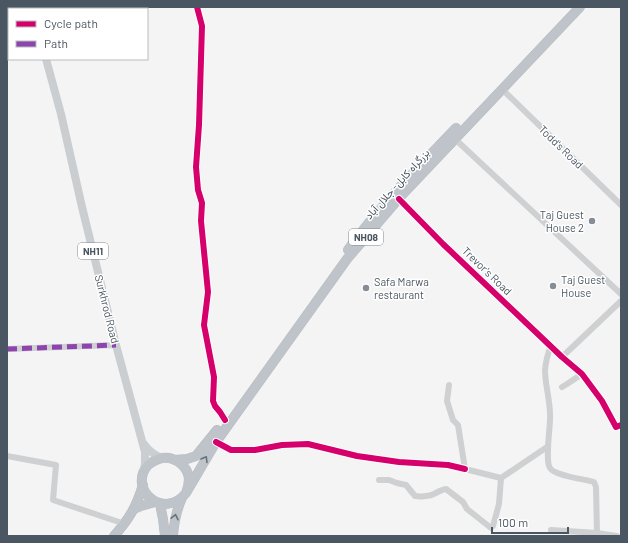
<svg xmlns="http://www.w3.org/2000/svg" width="628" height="543" viewBox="0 0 628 543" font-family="Barlow,Vazirmatn,sans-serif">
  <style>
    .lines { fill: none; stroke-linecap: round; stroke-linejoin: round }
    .highway-casing { stroke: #b9bec3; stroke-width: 10 }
    .minor { stroke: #ced0d2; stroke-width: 6 }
    .major { stroke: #caced1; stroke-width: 8 }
    .highway { stroke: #bec4c9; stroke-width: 9 }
    .quiet { stroke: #8e44ad; stroke-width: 5; stroke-dasharray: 10 5; stroke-linecap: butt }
    .cycleway-casing { stroke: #fff; stroke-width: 8 }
    .cycleway { stroke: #d6006c; stroke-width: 6 }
    .oneway { stroke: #67727b }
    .poi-dot { fill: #868d94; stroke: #fff; stroke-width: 1.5 }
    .labels { text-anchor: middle; stroke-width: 3; stroke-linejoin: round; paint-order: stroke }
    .shield { fill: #fff; stroke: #808990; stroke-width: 1 }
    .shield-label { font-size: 10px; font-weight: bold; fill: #4a5661 }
    .street-label { font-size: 11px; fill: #4a5661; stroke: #fff }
    .poi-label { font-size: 11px; fill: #4a5661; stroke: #fff; text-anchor: start }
  </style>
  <rect width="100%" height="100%" fill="#f4f4f4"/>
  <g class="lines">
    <defs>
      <g id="highway">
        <path d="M348,250c32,-45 71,-83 108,-122"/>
        <path d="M175,460l12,-1 9,-3 21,-26"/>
        <path d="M186,493c2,-5 3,-10 3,-15 -2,-13 -15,-22 -27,-20 -5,1 -10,4 -14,7 -21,24 16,56 38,28l30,-51 131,-183 54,-63 179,-189"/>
        <path d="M160,504l3,15 2,17"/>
        <path d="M134,509l7,-3 14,-4"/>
        <path d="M114,536c16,-18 22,-29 29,-51"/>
        <path d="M173,536c1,-14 3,-25 9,-38"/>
      </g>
    </defs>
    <!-- highway casing -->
    <use href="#highway" class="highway-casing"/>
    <!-- minor -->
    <g class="minor">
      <path d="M197,7l5,19 -3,99 -3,42 2,23 4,13 -1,18 7,71 -4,33 10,52 -1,24 2,5 5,6 5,8"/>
      <path d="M502,89l119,116"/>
      <path d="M455,139l166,155"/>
      <path d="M399,199l44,45 119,113 20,17 20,27 14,26 5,-2"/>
      <path d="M551,346c-4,9 -5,14 -6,24 0,16 6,33 5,49 0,10 -5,42 0,49 5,8 34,11 44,14l2,5 1,46"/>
      <path d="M7,349l109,-4"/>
      <path d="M562,357l59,-56"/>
      <path d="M449,385l-2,16 6,19 5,5 7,44 36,9 46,-31"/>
      <path d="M562,387l5,-3 15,-10"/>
      <path d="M216,442l15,8h24l27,-5 26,-1 49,12 42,6 49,3 17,4"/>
      <path d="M7,456l49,9 -3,35 72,24"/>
      <path d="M379,480h10l8,3 9,2 9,11c3,0 7,1 11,0 7,0 13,-6 20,-7l17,13 4,7 24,19 2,-2 6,-22 2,-26"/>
      <path d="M551,530l46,3 20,3"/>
    </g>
    <!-- major -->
    <g class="major">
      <path d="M35,7v2"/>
      <path d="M46,59l15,55 21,93 34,138 29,107v11l-1,9"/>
      <path d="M144,444c5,7 10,11 18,14"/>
    </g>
    <!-- highway -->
    <use href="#highway" class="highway"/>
    <!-- quiet -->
    <path class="quiet" d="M7,349l109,-4"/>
    <defs>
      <g id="cycleway">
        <path d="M197,7l5,19 -3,99 -3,42 2,23 4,13 -1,18 7,71 -4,33 10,52 -1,24 2,5 5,6 5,8"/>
        <path d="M399,199l44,45 119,113 20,17 20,27 14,26 5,-2"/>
        <path d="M216,442l15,8h24l27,-5 26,-1 49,12 42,6 49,3 17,4"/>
      </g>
    </defs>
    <!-- cycleway casing -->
    <use href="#cycleway" class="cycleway-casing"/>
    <!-- cycleway -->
    <use href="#cycleway" class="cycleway"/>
  </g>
  <!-- one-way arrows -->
  <defs><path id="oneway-chevron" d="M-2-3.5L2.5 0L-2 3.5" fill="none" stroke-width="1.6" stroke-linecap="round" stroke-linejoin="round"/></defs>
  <g class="oneway">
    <use href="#oneway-chevron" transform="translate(205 459) rotate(-59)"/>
    <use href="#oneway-chevron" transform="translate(175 517) rotate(-78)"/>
  </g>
  <!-- markers -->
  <g class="poi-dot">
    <circle cx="592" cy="221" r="4"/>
    <circle cx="553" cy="286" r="4"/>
    <circle cx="366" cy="288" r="4"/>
  </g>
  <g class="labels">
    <!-- shield labels -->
    <g class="shield">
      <rect x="349" y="229" width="34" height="16" rx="3"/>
      <rect x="78" y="243" width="30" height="16" rx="3"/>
    </g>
    <g class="shield-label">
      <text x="366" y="241">NH08</text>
      <text x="93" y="255">NH11</text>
    </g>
    <!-- street labels -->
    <g class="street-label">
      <text transform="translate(561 147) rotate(44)" y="4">Todd's Road</text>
      <text transform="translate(397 184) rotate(-48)" y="4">بزرگراه کابل- جلال آباد</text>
      <text transform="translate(487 271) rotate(44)" y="4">Trevor's Road</text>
      <text transform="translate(107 309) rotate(76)" y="4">Surkhrod Road</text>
    </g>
    <!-- poi labels -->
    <g class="poi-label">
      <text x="584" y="219" text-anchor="end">Taj Guest<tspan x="584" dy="13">House 2</tspan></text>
      <text x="561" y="284">Taj Guest<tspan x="561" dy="13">House</tspan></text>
      <text x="374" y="286">Safa Marwa<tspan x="374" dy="13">restaurant</tspan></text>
    </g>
  </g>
  <!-- border -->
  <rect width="628" height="543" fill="none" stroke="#4a5661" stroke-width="16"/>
  <!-- legend -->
  <rect x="8" y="8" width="140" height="52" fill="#ffffff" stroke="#b7bbc0"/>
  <rect x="16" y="21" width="20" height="6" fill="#d6006c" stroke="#b7bbc0"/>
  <text x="44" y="28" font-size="12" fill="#4a5661">Cycle path</text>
  <rect x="16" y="41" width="20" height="6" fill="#8e44ad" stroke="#b7bbc0"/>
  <text x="44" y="48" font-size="12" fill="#4a5661">Path</text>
  <!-- scale -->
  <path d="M492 527v6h76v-6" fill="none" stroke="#4a5661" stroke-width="2"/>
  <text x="498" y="527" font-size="12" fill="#4a5661" stroke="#ffffff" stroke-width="3" paint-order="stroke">100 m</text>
</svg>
